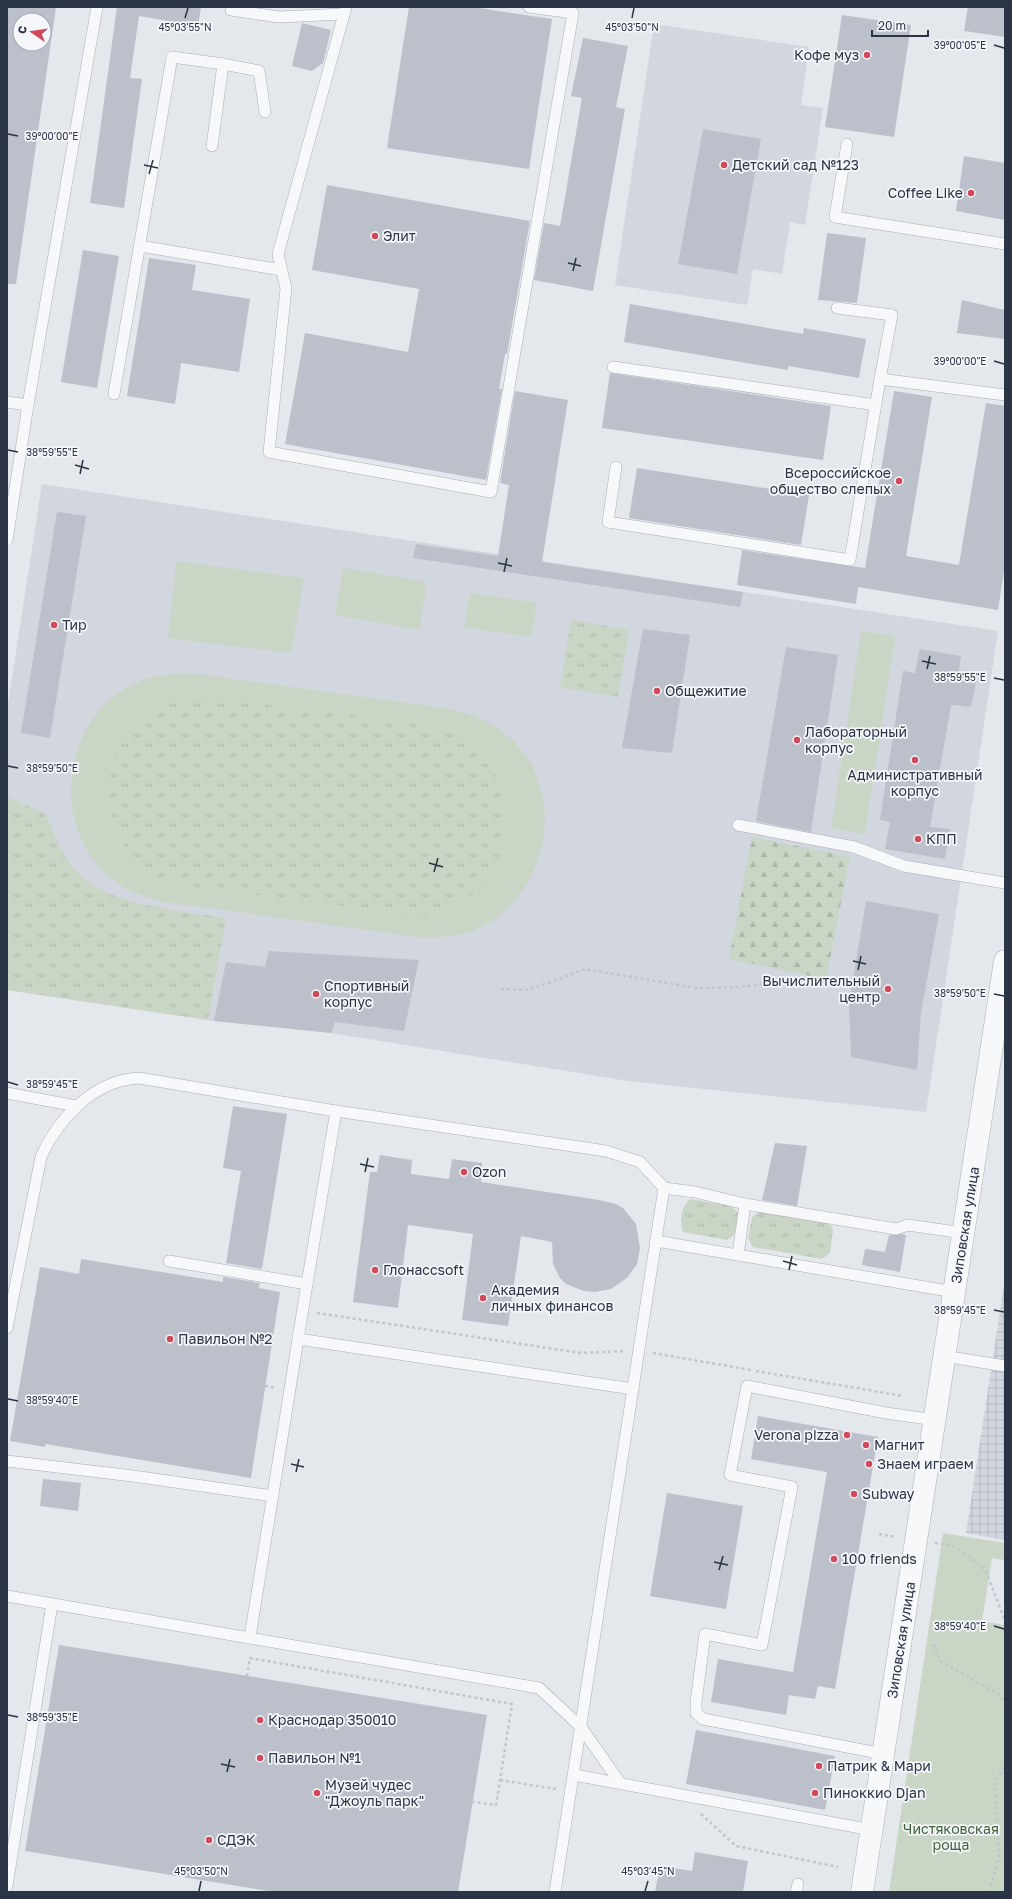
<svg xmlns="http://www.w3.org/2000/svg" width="1012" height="1899" viewBox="0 0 1012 1899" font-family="'Golos Text',sans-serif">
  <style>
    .built { fill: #d2d6de }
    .industrial { fill: url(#industrial-grid) }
    .grass { fill: url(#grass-tufts) }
    .forest { fill: url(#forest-firs) }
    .park { fill: #c9d6c5; fill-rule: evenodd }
    .building { fill: #bbc0ca; fill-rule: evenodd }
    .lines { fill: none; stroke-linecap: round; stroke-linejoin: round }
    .service-casing { stroke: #a9aeb7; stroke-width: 12 }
    .tertiary-casing { stroke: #a9aeb7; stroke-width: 23 }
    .path { stroke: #c2c5cb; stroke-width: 2.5; stroke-dasharray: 3 3; stroke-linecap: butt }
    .service { stroke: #f7f8fa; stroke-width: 11 }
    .tertiary { stroke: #f7f8fa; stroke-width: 22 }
    .ticks { fill: none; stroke: #2b3445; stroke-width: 1.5 }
    .poi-dot { fill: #d1495b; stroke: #f4f6f9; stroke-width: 1.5 }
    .labels { text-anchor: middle; stroke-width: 3.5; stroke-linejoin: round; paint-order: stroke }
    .poi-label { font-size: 14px; fill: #2b3445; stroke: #f4f6f9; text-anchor: start }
    .street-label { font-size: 14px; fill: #2b3445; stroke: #f4f6f9 }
    .park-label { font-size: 14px; fill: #3f6138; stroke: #f4f6f9 }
    .ticks-label { font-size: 10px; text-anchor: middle; fill: #2b3445; stroke: #f4f6f9; stroke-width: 3.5; stroke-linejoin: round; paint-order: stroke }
  </style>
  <defs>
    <pattern id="industrial-grid" width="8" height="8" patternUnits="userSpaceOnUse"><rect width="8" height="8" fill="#d2d6de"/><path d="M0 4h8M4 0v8" fill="none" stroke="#b4b8c0"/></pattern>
    <pattern id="grass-tufts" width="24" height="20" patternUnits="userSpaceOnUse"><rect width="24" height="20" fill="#c9d6c5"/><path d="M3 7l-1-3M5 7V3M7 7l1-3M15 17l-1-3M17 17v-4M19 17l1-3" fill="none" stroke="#adb8ab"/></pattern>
    <pattern id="forest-firs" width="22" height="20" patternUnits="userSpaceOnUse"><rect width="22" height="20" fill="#c9d6c5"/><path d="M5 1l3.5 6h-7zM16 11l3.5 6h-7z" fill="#adb8ab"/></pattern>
  </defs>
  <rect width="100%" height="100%" fill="#e4e7ec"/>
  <!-- built -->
  <g class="built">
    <path d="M654,24l155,23 -8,58 22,3 -18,117 -15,-3 -8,52 -29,-5 -6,36 -132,-20z"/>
    <path d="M42,484l956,147 -72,481 -298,-31 -297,-48 -117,-12 -207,-31v-280z"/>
  </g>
  <!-- industrial -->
  <path class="industrial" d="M1005,1279v261l-39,-7z"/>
  <!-- grass -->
  <g class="grass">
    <path d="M571,620l58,10 -11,67 -58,-10z"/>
    <path d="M199,695l228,30c16,3 32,8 45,19 44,36 46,110 3,149 -16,15 -38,20 -59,23l-228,-30c-11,-2 -22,-4 -32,-10 -38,-23 -54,-67 -44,-110 4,-17 15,-37 29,-49 17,-14 37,-20 58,-22z"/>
    <path d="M7,797l38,16c10,22 19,49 38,65 32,28 101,33 143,40l-18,102 -201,-30z"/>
    <path d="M690,1199l40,7 9,7 -5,22 -7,5 -44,-8c-4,-12 -2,-24 7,-33z"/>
    <path d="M760,1211l66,10 7,8 -3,24 -8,6 -69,-12 -5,-9 4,-21z"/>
  </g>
  <!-- forest -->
  <path class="forest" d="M752,837l98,20 -24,122 -97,-20z"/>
  <!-- park -->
  <g class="park">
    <path d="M176,561l128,17 -13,75 -123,-15z"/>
    <path d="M343,568l84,14 -8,48 -84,-15z"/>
    <path d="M470,593l67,10 -6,34 -67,-10z"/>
    <path d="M861,631l34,5 -30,198 -34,-6z"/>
    <path d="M178,673l20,1 252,35c26,6 48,15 66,35 53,56 29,157 -42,186 -18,7 -37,8 -56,7l-253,-35c-19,-5 -37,-10 -52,-22 -61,-48 -54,-150 11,-191 17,-10 35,-14 54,-16zM199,695l228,30c16,3 32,8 45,19 44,36 46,110 3,149 -16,15 -38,20 -59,23l-228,-30c-11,-2 -22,-4 -32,-10 -38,-23 -54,-67 -44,-110 4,-17 15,-37 29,-49 17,-14 37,-20 58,-22z"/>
    <path d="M943,1533l62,10v17l-13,-2 -10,63 23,4v267h-116z"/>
  </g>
  <!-- building -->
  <g class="building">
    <path d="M7,7h49l-40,277h-9zM20,20h24v24h-24z"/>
    <path d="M117,7h84l-3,19 -59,-10 -9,62 12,1 -18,129 -34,-5z"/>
    <path d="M409,7h63l80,12 -23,150 -142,-21z"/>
    <path d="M968,7h37v30l-41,-6z"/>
    <path d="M842,15l69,10 -17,112 -69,-10z"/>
    <path d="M302,23l29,7 -8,33 -11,8 -20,-5z"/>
    <path d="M583,38l45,8 -12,61 9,2 -32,182 -59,-11 10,-57 16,3 22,-128 -11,-2z"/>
    <path d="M703,129l58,10 -24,135 -59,-10z"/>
    <path d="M964,156l41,7v57l-49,-9z"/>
    <path d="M327,185l203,36 -23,133h-2l-6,35h3l-16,91 -201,-36 20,-111 103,19 11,-63 -107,-19z"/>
    <path d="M827,233l39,5 -9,65 -39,-3z"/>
    <path d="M83,250l36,6 -22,132 -36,-6z"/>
    <path d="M149,258l47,7 -4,25 58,9 -11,73 -58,-9 -6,41 -48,-8z"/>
    <path d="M962,300l43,10v29l-48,-6z"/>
    <path d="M630,304l173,30 1,-6 62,11 -7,39 -71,-12v4l-164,-28z"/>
    <path d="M610,373l221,33 -8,54 -221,-32z"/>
    <path d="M515,391l53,9 -26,162 201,30 -3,15 -327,-49 3,-14 82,12 11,-71 -9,-2z"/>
    <path d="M894,391l38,6 -26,159 53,9 27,-162 19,3v159l-7,45 -140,-23 -2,17 -119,-19 5,-35 123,18z"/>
    <path d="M637,468l172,27 -8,50 -172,-27z"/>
    <path d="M57,512l29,4 -36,222 -29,-5z"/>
    <path d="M643,629l47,6 -18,118 -50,-5z"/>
    <path d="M786,647l52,8 -27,177 -55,-11z"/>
    <path d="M920,649l41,7 -3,21 19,1 -6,29 -20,-2 -21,122 20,2 -5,30 -60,-10 5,-27 -10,-2 23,-149 12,2z"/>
    <path d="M866,901l73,13 -18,99 -4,57 -66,-13 -2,-54z"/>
    <path d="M269,951l150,9 -15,71 -69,-9 -4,11 -117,-12 12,-59 39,5z"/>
    <path d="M233,1106l54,8 -25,155 -36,-6 15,-92 -18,-3z"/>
    <path d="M775,1143l32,3 -10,60 -35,-6z"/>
    <path d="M380,1155l32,5 -1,14 38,5 3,-20 30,4 -1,19 118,18 17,4 8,5 12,15 4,24 -3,16 -10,14 -16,11 -16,3 -11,-1 -18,-7 -6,-6 -7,-14 -1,-22 -31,-6 -13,90 -46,-6 11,-86 -65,-9 -10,83 -45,-6 17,-130h7z"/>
    <path d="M902,1234l4,1 -6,37 -38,-7 3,-16 20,3 4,-17z"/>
    <path d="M81,1259l142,23v-5l37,6 -1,5 21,4 -29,186 -206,-34v3l-35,-6 30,-174 39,7z"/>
    <path d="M758,1416l120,21 -43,252 -17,-3 -3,13 -26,-4 -3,20 -75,-13 7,-43 75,13 34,-200 -76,-13z"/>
    <path d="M43,1479l38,4 -3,28 -38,-5z"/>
    <path d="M667,1493l76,13 -17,103 -76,-13z"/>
    <path d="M59,1645l428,70 -29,177h-184l-249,-41z"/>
    <path d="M696,1730l139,26 -10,54 -139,-26z"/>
    <path d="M695,1852l53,9 -5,31h-88l5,-26 32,5z"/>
  </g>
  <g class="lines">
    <defs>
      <g id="service">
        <path d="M232,7l-1,3 48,7 65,-3"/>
        <path d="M346,7l-68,247 8,34 -17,164 222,40 82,-479 -44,-6"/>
        <path d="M223,64l36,7 6,41"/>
        <path d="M847,144l-12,73 170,27"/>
        <path d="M140,246l141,24"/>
        <path d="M837,308l55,7 -12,64"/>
        <path d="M613,367l263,38"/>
        <path d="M114,394l58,-337 51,7 -11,82"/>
        <path d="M7,402l21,3 69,-398"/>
        <path d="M616,467l-8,55 242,38 30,-181 125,16"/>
        <path d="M7,540l21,-135"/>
        <path d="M738,825l116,22 50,19 101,17"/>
        <path d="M7,1093l69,13"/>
        <path d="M656,1241l298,51"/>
        <path d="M738,1255l7,-51"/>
        <path d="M169,1261l138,23 -9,55 335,50"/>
        <path d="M307,1284l29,-173"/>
        <path d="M7,1328l34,-171c17,-38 53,-77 98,-79l197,33 270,40 34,11 24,26 31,4 50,12 151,25 12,-4 55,8"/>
        <path d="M944,1356l61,10"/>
        <path d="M7,1461l126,15 140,20"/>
        <path d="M7,1596l532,92 42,39 39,56"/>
        <path d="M250,1637l48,-298"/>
        <path d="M883,1754l-180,-35 -7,-6v-11l9,-68 57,11 30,-158 -62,-12 17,-89 139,27 49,7"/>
        <path d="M574,1775l298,55"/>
        <path d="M7,1886l45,-282"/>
        <path d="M555,1892l109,-704"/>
        <path d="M796,1892l2,-8"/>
      </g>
      <path id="tertiary" d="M862,1892l143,-931"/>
    </defs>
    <!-- service casing -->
    <use href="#service" class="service-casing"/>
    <!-- tertiary casing -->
    <use href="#tertiary" class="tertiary-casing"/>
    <!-- path -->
    <g class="path">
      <path d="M501,989l24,1 26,-8 34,-13 112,19 41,-1 50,-6 60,4"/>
      <path d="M317,1313l264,40 44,-2"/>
      <path d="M653,1353l98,17"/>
      <path d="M756,1371l147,25"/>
      <path d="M265,1386l11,2"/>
      <path d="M879,1534l17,3"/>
      <path d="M935,1543l17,2 33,24 20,52"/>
      <path d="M934,1644l6,17 57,32 8,9"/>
      <path d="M247,1676l3,-18 262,46 -16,101 -23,-3"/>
      <path d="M500,1780l56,9"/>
      <path d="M701,1814l35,32 102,21"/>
      <path d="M989,1892l10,-35 -4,-75 10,-17"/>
    </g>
    <!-- service -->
    <use href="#service" class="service"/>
    <!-- tertiary -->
    <use href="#tertiary" class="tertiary"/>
  </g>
  <!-- ticks -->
  <path class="ticks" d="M185,18l3,-10M632,18l2,-10M994,45l10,3M8,134l10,2M144,165l14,3M149,174l4,-14M568,263l13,3M573,271l3,-13M994,361l10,3M8,450l10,2M75,465l14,4M80,474l3,-14M498,563l14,3M504,572l3,-14M922,661l14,3M927,669l3,-13M994,678l10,2M8,766l10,2M429,863l14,4M434,872l4,-14M853,961l13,3M858,970l3,-14M994,994l10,2M8,1082l10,3M360,1164l14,3M365,1172l3,-14M783,1261l14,4M789,1270l3,-14M994,1310l10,2M8,1399l10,2M291,1464l13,3M296,1472l3,-13M714,1562l14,3M719,1570l4,-14M994,1626l10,3M8,1715l10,2M221,1764l14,3M227,1772l3,-13M199,1891l2,-10M645,1891l3,-10"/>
  <!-- markers -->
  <g class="poi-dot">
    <circle cx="867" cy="55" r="4"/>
    <circle cx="724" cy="165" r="4"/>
    <circle cx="971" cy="193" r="4"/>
    <circle cx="375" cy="236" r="4"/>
    <circle cx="899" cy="481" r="4"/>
    <circle cx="54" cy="625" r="4"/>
    <circle cx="657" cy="691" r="4"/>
    <circle cx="797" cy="740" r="4"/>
    <circle cx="915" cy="760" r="4"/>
    <circle cx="918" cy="839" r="4"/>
    <circle cx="888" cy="989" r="4"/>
    <circle cx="316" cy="994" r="4"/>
    <circle cx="464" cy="1172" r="4"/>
    <circle cx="375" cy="1270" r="4"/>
    <circle cx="483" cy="1298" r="4"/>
    <circle cx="170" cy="1339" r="4"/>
    <circle cx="847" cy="1435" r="4"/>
    <circle cx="866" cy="1445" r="4"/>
    <circle cx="869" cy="1464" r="4"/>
    <circle cx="854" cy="1494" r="4"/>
    <circle cx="834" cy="1559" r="4"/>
    <circle cx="260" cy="1720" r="4"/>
    <circle cx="260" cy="1758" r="4"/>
    <circle cx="819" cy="1766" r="4"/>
    <circle cx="317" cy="1793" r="4"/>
    <circle cx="815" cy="1793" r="4"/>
    <circle cx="209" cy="1840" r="4"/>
  </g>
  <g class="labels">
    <!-- poi labels -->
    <g class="poi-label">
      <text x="859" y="60" text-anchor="end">Кофе муз</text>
      <text x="732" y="170">Детский сад №123</text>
      <text x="963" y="198" text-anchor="end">Coffee Like</text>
      <text x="383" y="241">Элит</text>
      <text x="891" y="478" text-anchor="end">Всероссийское<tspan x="891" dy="16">общество слепых</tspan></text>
      <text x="62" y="630">Тир</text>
      <text x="665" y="696">Общежитие</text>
      <text x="805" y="737">Лабораторный<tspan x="805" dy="16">корпус</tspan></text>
      <text x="915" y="780" text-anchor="middle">Административный<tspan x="915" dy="16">корпус</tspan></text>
      <text x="926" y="844">КПП</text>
      <text x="880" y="986" text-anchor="end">Вычислительный<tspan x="880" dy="16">центр</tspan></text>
      <text x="324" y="991">Спортивный<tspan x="324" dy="16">корпус</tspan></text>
      <text x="472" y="1177">Ozon</text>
      <text x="383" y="1275">Глонассsoft</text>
      <text x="491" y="1295">Академия<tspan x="491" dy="16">личных финансов</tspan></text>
      <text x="178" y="1344">Павильон №2</text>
      <text x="839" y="1440" text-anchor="end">Verona pizza</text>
      <text x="874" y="1450">Магнит</text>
      <text x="877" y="1469">Знаем играем</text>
      <text x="862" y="1499">Subway</text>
      <text x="842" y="1564">100 friends</text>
      <text x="268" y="1725">Краснодар 350010</text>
      <text x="268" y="1763">Павильон №1</text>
      <text x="827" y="1771">Патрик &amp; Мари</text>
      <text x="325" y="1790">Музей чудес<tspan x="325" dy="16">"Джоуль парк"</tspan></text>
      <text x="823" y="1798">Пиноккио Djan</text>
      <text x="217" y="1845">СДЭК</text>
    </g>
    <!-- street labels -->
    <g class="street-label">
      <text transform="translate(965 1225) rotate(-81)" y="5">Зиповская улица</text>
      <text transform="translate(901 1640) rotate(-81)" y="5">Зиповская улица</text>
    </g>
    <!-- park labels -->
    <g class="park-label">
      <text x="951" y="1834">Чистяковская<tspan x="951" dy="16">роща</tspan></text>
    </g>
  </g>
  <g class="ticks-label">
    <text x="185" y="31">45°03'55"N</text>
    <text x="632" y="31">45°03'50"N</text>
    <text x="960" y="49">39°00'05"E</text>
    <text x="52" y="140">39°00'00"E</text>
    <text x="960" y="365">39°00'00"E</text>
    <text x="52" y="456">38°59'55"E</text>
    <text x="960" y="681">38°59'55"E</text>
    <text x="52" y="772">38°59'50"E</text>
    <text x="960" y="997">38°59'50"E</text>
    <text x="52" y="1088">38°59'45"E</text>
    <text x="960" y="1314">38°59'45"E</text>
    <text x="52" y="1404">38°59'40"E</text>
    <text x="960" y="1630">38°59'40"E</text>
    <text x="52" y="1721">38°59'35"E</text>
    <text x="201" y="1875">45°03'50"N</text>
    <text x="648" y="1875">45°03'45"N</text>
  </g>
  <!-- border -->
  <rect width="1012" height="1899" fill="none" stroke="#2b3445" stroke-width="16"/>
  <!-- north arrow -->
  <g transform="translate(32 32) rotate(283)"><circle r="19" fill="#f4f6f9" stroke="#a4a8b1"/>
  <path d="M0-3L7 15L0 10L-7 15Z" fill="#d1495b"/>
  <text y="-6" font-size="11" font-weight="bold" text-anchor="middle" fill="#2b3445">С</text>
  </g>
  <!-- scale -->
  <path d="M872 30v6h56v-6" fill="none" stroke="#2b3445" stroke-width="2"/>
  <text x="878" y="30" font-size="12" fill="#2b3445" stroke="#f4f6f9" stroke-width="3" paint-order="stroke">20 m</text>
</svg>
